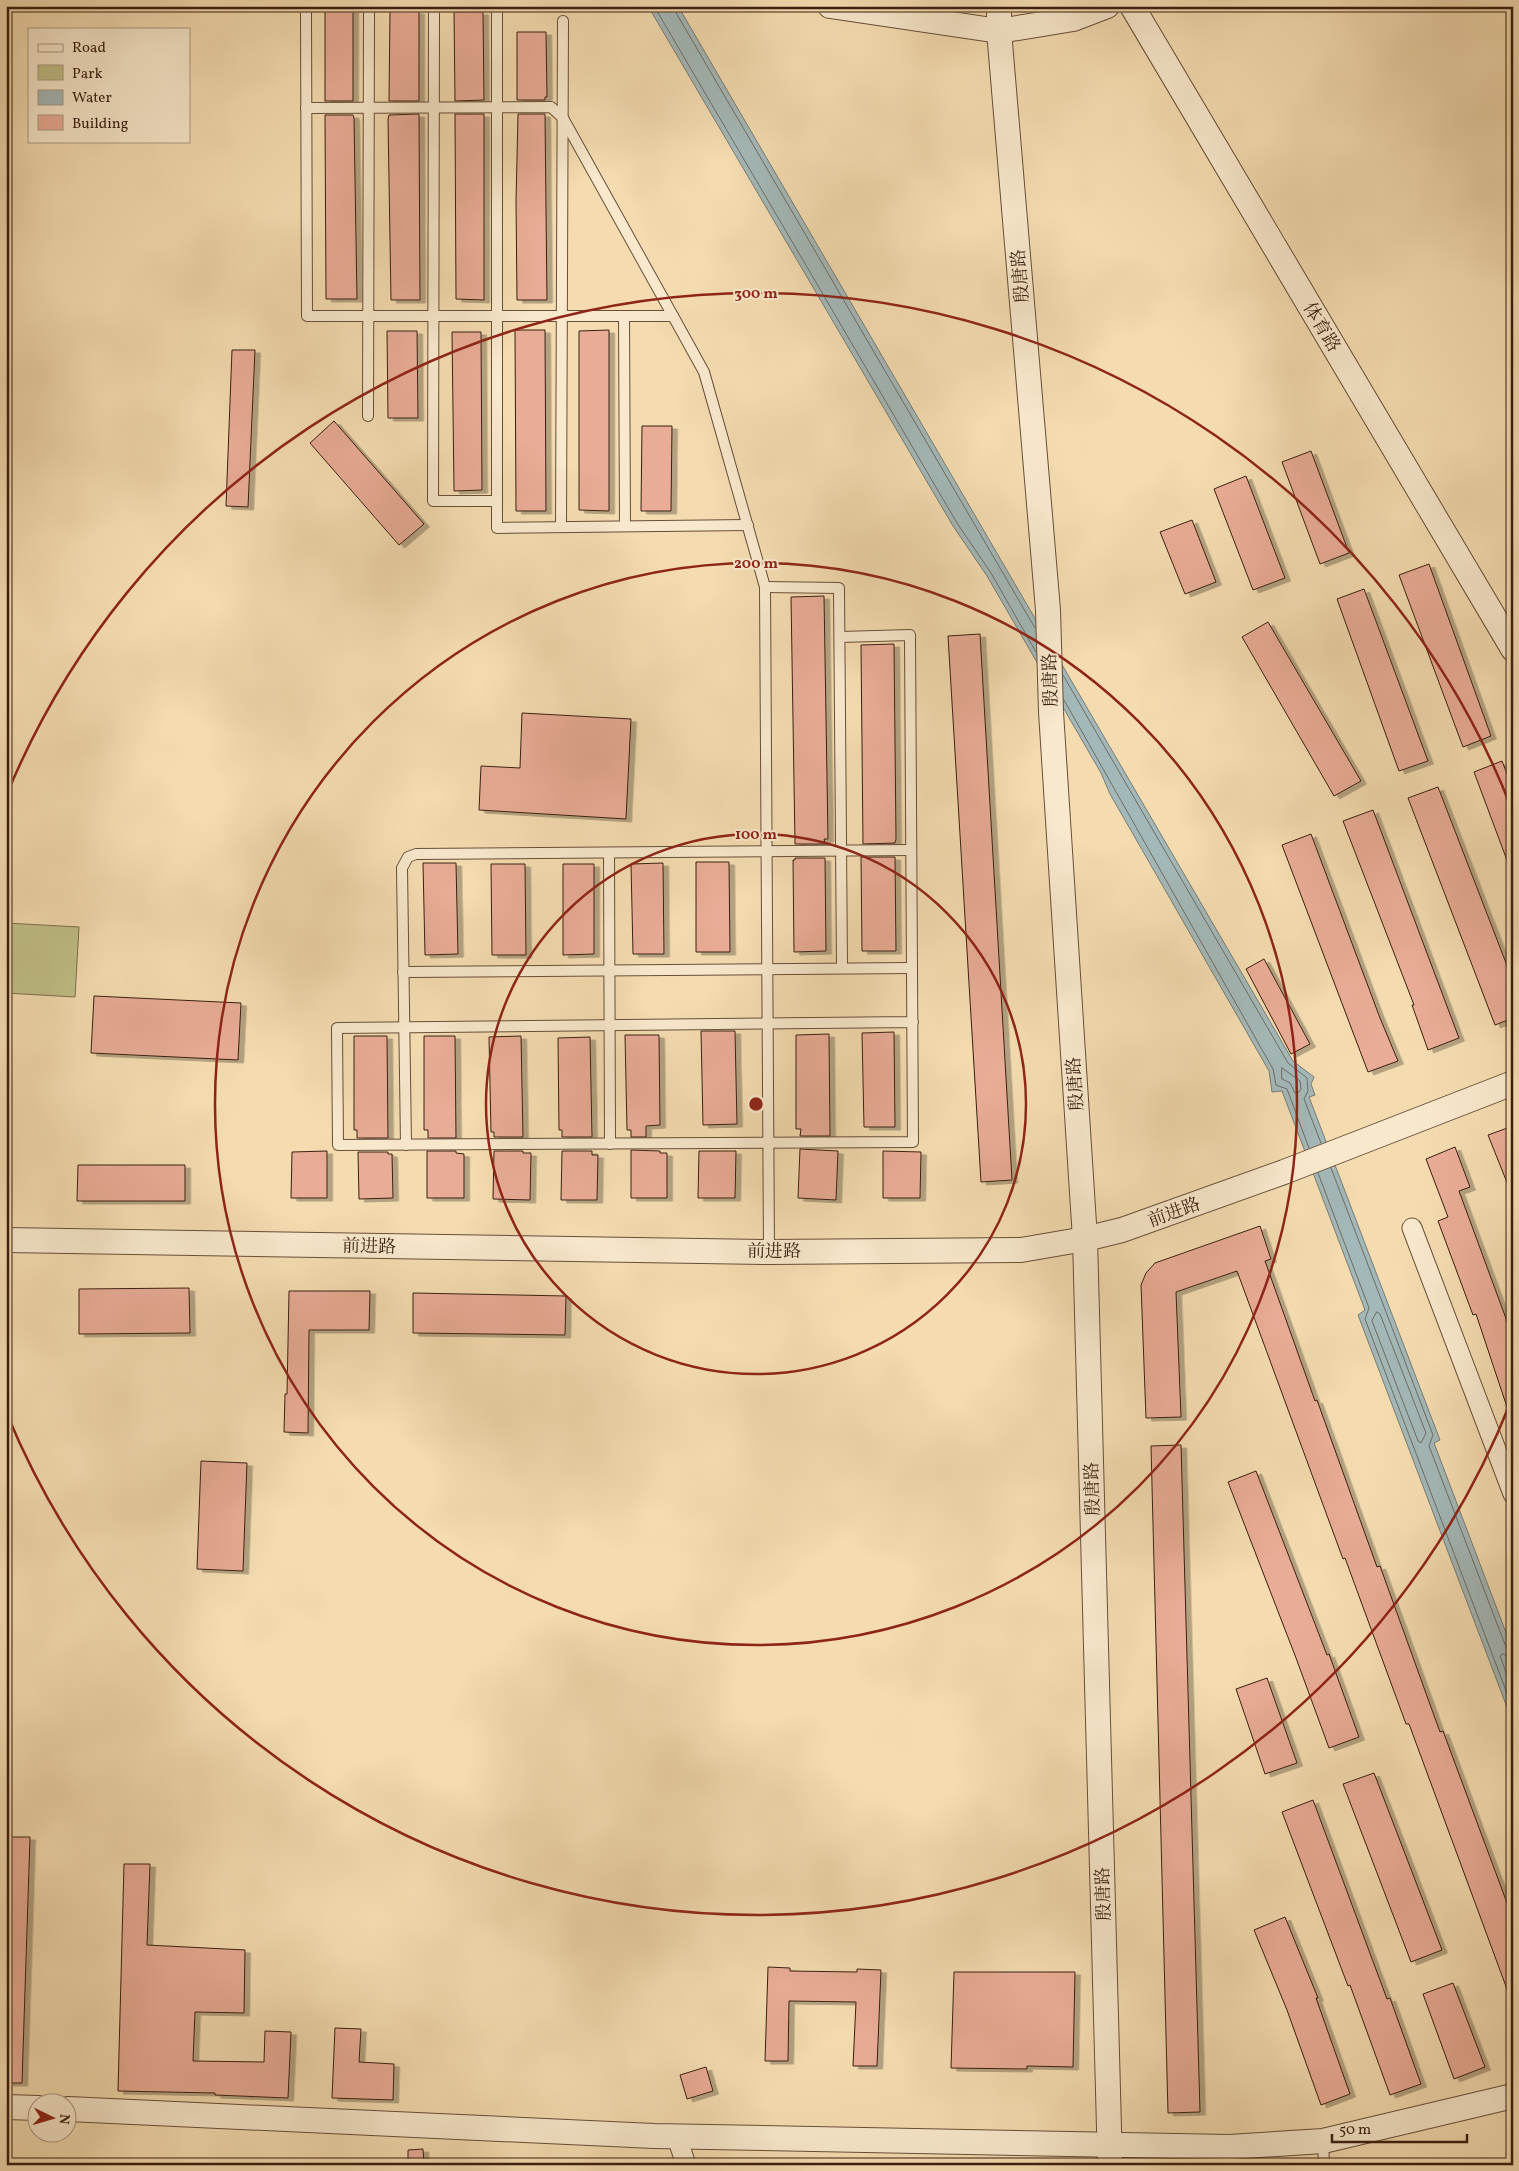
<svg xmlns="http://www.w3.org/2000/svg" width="1519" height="2171" viewBox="0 0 1519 2171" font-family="Vollkorn,'Noto Serif SC',serif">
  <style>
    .green { fill: #c1bf87; stroke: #7e6f4c }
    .water { fill: #a3b8b8; stroke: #797b75 }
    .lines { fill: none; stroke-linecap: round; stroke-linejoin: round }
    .shore { stroke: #6e6c64; stroke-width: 1 }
    .building { fill: #e9ac96; stroke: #3a1f11; filter: url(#shadow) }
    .service-casing { stroke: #684e39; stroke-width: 12 }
    .minor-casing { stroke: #684e39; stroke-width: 21 }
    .tertiary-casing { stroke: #684e39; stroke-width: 26 }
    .service { stroke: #f8e8cc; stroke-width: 10 }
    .minor { stroke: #f8e8cc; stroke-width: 19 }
    .tertiary { stroke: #f8e8cc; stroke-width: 24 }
    .ring { fill: none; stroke: #8f2418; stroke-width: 2.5 }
    .labels { text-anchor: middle; stroke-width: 4; stroke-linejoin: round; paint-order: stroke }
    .street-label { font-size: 18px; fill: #3a1f11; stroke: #f8e8cc }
    .centre { fill: #8f2418; stroke: #f8e8cc; stroke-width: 2.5 }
    .ring-label { font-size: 15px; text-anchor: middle; font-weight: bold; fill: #8f2418; stroke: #f8e8cc; stroke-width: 4; stroke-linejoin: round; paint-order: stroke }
  </style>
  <defs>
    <filter id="shadow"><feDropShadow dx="5.5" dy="3" stdDeviation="0" flood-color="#0004"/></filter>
  </defs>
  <rect width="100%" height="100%" fill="#f4dcb0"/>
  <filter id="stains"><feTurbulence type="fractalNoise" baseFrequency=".004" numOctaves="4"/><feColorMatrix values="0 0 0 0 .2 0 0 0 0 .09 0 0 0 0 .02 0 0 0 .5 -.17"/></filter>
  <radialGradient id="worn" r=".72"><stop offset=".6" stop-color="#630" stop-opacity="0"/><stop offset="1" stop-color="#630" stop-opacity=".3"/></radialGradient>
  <!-- green -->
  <path class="green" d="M6,923l73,4 -4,70 -69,-4z"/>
  <!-- water -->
  <path class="water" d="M648,6h30l615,1055 21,16 -3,7 4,11 -6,2 131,343 -6,3 79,208v72l-155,-408 7,-5 -83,-219 -10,1 -3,-21 -159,-277 -9,-21 -114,-197 -34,-50z"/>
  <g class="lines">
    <!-- shore -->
    <g class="shore">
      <path d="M654,6l303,517 34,50 45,79"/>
      <path d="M674,6l1,5 360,617"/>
      <path d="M1063,675l225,388 19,15 1,13 -4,8 17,44"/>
      <path d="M1064,700l209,369 3,16 11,4 22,59"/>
      <path d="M1282,1068l18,13 1,8 -3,4h-3l-5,-10 -8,-4z"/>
      <path d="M1331,1168l102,267 -4,11 77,201 7,4"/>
      <path d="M1318,1173l51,135 -4,11 148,390"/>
      <path d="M1377,1312l3,2 46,119 -5,10 -3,-2 -46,-120z"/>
      <path d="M1513,1657l-11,-3 -2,2 13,35"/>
    </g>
  </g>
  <!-- building -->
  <g class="building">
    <rect x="325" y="10" width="28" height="91"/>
    <path d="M390,10l29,1v90h-30z"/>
    <path d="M454,12h29l1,88 -29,1z"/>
    <path d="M517,32h29l1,65h-2v3h-28z"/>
    <path d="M419,114l1,186h-29l-3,-181 1,-4z"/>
    <path d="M455,114h29v186l-28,-1z"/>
    <path d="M518,114h27l2,186h-30l-1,-99z"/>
    <path d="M325,115h28l1,3 3,181h-31z"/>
    <path d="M515,330h30l1,181h-30z"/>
    <path d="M609,330v181l-30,-1v-179z"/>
    <path d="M387,331h30l1,87h-30z"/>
    <path d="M452,332h29l1,158 -28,1z"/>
    <path d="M232,350h23l-7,157 -22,-1z"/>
    <path d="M334,421l90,103 -25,21 -89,-102z"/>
    <path d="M642,426h30l-1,85h-30z"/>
    <path d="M1311,451l38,102 -29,11 -38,-102z"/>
    <path d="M1246,476l39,102 -32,12 -39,-101z"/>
    <path d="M1192,520l24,62 -31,12 -25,-62z"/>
    <path d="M1429,564l62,172 -28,11 -64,-172z"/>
    <path d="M1364,589l64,172 -29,10 -62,-172z"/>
    <path d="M824,596l4,243h-4l1,5h-30l-4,-247z"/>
    <path d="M1268,622l93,159 -27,15 -92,-159z"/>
    <path d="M980,634l32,546 -31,2 -33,-546z"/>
    <path d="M894,644l2,195 -1,4 -32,1 -2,-199z"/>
    <path d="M522,713l109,6 -5,100 -147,-9 2,-44 39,2z"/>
    <path d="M1502,761l11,28 -2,82 -37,-99z"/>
    <path d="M1438,787l75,194v37l-18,7 -87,-227z"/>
    <path d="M1373,810l86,228 -31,12 -16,-45h2l-71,-184z"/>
    <path d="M1311,834l69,184 18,43 -30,11 -86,-227z"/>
    <path d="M861,857h34l1,94h-34z"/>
    <path d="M795,858h30l1,93 -32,1 -1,-92h2z"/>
    <path d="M696,862h33l1,90h-34z"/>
    <path d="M423,863h33l2,91 -33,1z"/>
    <path d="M663,863l1,91h-31l-2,-90z"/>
    <path d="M491,864h34l1,91h-34z"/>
    <path d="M563,864h31v90l-31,1z"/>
    <path d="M1264,959l46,85 -19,10 -45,-85z"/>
    <path d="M94,996l147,7 -3,57 -147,-7z"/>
    <path d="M701,1031h34l2,93 -34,1z"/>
    <path d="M894,1032l1,95h-31l-2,-94z"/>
    <path d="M829,1034l1,102h-30l1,-7h-5v-94z"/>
    <path d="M625,1035h34l1,90 -14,1v11h-15v-7h-4z"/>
    <path d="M354,1036h33l1,102h-31v-8h-3z"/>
    <path d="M424,1036h31l1,102h-28v-8h-4z"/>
    <path d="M521,1036l2,101h-29v-5h-3l-2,-95z"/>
    <path d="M590,1037l2,100h-30v-7h-3l-1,-92z"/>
    <path d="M1513,1126v68l-1,1 -24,-60z"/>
    <path d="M1455,1147l15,40 -11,4 49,133 5,-1v93h-3l-34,-102 -3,1 -35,-94 10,-4 -22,-58z"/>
    <path d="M800,1149l38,2 -2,49 -38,-2z"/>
    <path d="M631,1150l29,1v2h7v45h-36z"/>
    <path d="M327,1151v47h-36l1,-46z"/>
    <path d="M427,1151h29v2l8,1v44h-37z"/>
    <path d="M494,1151h29v2h8l-1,47 -37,-1z"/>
    <path d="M562,1151h30v4h6l-1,45h-36z"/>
    <path d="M699,1151h37l-1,47h-37z"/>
    <path d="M883,1151l38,1 -1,46h-37z"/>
    <path d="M358,1152h30v2h4l1,44 -34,1z"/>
    <path d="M78,1165h107v36h-108z"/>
    <path d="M1260,1226l11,33 -6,2 50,140 2,-1 60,167 3,-1 60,166 3,-1 70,188v81h-2l-102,-276h-3l-61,-166 -2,1 -106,-288 -61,21 5,125 -35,1 -5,-133 5,-12 9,-10z"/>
    <path d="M189,1288l1,45 -111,1v-45z"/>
    <path d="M289,1291h81l-1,39h-60l-1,103 -24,-1 1,-38h2z"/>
    <path d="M413,1293l153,3 -1,39 -152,-2z"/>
    <path d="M1181,1445l19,667 -32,1 -17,-667z"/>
    <path d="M201,1461l46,2 -4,108 -46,-2z"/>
    <path d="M1256,1471l71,184 2,-1 30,83 -30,11 -33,-90 -68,-176z"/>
    <path d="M1267,1678l30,85 -32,11 -29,-85z"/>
    <path d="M1374,1773l68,177 -31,12 -68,-178z"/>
    <path d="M1313,1800l74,199 3,-1 31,86 -31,11 -40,-110 -2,1 -66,-174z"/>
    <path d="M6,1837h24l-8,246h-16z"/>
    <path d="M124,1864h26l-3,81 98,5 -1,63 -49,-1 -2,49 71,1 1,-31 26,1 -3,66 -73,-3v-2l-97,-2z"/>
    <path d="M1285,1917l33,81h-2l34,96 -29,11 -34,-95 -33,-80z"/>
    <path d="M768,1967l22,1v3l67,1v-3l24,1 -4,96h-24l3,-64 -67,-1 -1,60h-23z"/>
    <path d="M954,1972h121l-2,95 -46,-1v3l-76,-1z"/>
    <path d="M1453,1983l32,84 -31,12 -31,-85z"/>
    <path d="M335,2028l26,1 -2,33 35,2 -1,36 -61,-2z"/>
    <path d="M706,2067l7,24 -26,8 -7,-24z"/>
    <path d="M423,2149l1,16h-16v-15z"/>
  </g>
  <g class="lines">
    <defs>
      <g id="service">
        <path d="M306,10l1,306h366l31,56 61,215 4,665"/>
        <path d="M497,11v517l251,-3"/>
        <path d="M434,14l-1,487h64"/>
        <path d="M306,108l245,-1 12,11 110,198"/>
        <path d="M624,316l1,210"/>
        <path d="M368,416l1,-403"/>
        <path d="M561,527l2,-506"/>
        <path d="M765,587l74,1 3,380"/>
        <path d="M840,637l70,-2 3,507 -575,3 -1,-117 576,-6"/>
        <path d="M609,853l1,291"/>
        <path d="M403,972l509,-4"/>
        <path d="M406,1145l-4,-277 6,-11 8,-3 495,-4"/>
        <path d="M1323,2141l1,24"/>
      </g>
      <g id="minor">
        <path d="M1412,1228l101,266"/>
        <path d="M677,2137l9,28"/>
      </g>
      <g id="tertiary">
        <path d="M830,6l169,25 74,-12 34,-13"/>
        <path d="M999,6v25l49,579 3,102 34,527 25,926"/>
        <path d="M1132,6l381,643"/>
        <path d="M6,1240l763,12 252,-2 64,-11 37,-9 162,-58 229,-89"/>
        <path d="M6,2107l32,1"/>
        <path d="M68,2109l586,27 575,11 94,-6 190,-45"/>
      </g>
    </defs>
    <!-- service casing -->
    <use href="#service" class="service-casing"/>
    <!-- minor casing -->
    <use href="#minor" class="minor-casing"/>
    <!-- tertiary casing -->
    <use href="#tertiary" class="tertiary-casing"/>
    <!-- service -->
    <use href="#service" class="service"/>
    <!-- minor -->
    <use href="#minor" class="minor"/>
    <!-- tertiary -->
    <use href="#tertiary" class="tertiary"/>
  </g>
  <!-- distance rings -->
  <g class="ring">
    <circle cx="756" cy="1104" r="270"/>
    <circle cx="756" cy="1104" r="541"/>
    <path d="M1511 1401A811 811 0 0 1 7 1414M7 794A811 811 0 0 1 1511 807"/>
  </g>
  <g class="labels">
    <!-- street labels -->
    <g class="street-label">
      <text transform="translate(1020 276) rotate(-95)" y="6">殷唐路</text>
      <text transform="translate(1322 327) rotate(59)" y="6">体育路</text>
      <text transform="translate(1050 680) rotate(-92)" y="6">殷唐路</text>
      <text transform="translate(1075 1084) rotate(-94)" y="6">殷唐路</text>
      <text transform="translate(1174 1212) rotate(-20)" y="6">前进路</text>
      <text transform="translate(369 1246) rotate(1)" y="6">前进路</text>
      <text x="774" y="1257">前进路</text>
      <text transform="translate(1092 1489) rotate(-92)" y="6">殷唐路</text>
      <text transform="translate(1103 1894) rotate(-92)" y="6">殷唐路</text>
    </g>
  </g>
  <circle cx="756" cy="1104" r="8" class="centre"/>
  <g class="ring-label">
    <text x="756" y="298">300 m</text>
    <text x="756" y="568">200 m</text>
    <text x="756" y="839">100 m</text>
  </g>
  <!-- margin -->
  <rect width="1519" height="2171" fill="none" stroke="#f4dcb0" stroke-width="25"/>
  <rect x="8" y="8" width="1504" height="2156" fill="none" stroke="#3a1f11" stroke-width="2.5"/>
  <rect x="12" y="12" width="1494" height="2146" fill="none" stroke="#3a1f11"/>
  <!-- legend -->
  <rect x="28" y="28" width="162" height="115" fill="#f8e8cc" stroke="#ac9881"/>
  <rect x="38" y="44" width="25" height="8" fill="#f8e8cc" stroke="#ac9881"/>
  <text x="72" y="52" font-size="15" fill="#3a1f11">Road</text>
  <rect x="38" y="65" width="25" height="15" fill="#c1bf87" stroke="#ac9881"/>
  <text x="72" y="78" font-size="15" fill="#3a1f11">Park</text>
  <rect x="38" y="90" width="25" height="15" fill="#a3b8b8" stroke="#ac9881"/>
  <text x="72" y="102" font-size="15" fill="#3a1f11">Water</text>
  <rect x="38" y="115" width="25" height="15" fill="#e9ac96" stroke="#ac9881"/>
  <text x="72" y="128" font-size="15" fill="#3a1f11">Building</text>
  <!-- north arrow -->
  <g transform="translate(52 2118) rotate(95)"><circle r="24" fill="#f8e8cc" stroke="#ac9881"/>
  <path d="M0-4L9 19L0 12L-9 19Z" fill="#8f2418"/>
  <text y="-8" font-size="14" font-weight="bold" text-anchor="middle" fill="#3a1f11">N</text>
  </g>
  <!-- scale -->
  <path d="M1332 2134v8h135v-8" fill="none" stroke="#3a1f11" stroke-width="2.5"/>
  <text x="1339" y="2134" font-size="15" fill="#3a1f11" stroke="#f8e8cc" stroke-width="4" paint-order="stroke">50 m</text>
  <rect width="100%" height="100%" filter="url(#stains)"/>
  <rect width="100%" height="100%" fill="url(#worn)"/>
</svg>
